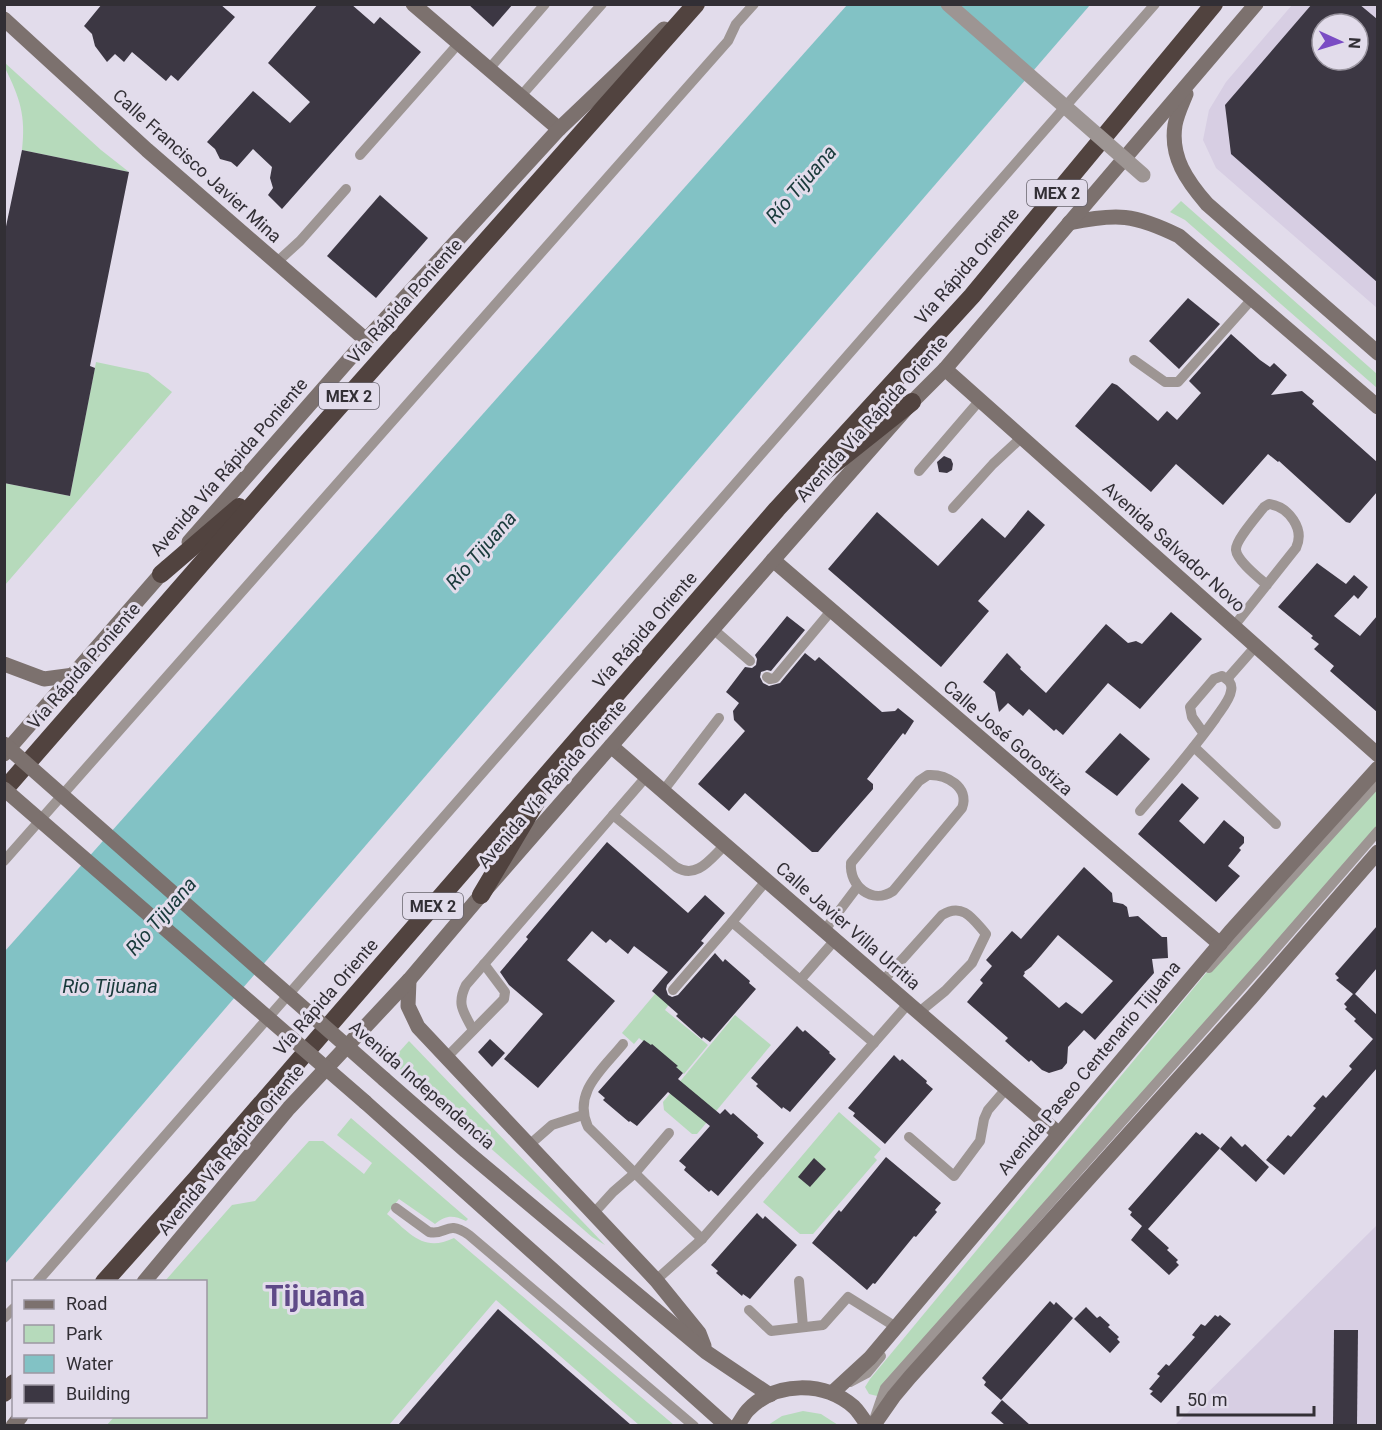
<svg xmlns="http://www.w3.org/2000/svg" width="1382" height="1430" viewBox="0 0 1382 1430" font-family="Roboto,sans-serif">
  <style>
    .built { fill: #d7cee3; fill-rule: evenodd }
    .green { fill: #b6dabb }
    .water { fill: #82c2c5 }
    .building { fill: #3c3743; fill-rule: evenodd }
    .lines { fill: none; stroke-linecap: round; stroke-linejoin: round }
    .lane { stroke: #9d9593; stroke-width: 10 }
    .secondary { stroke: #7c716e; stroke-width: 15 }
    .highway { stroke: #51433f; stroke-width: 18 }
    .street-bridge { stroke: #9d9593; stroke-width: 15 }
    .secondary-bridge { stroke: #7c716e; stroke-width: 15 }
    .labels { text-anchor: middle; stroke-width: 6; stroke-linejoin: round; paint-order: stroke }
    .shield { fill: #e2dceb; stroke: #67636c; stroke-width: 1.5 }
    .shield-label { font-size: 16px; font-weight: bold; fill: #322f35 }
    .street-label { font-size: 18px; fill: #322f35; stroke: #e2dceb }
    .water-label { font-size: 20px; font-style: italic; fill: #193a3b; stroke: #e2dceb }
    .town-label { font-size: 30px; font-weight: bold; fill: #5f4a88; stroke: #e2dceb }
  </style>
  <rect width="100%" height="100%" fill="#e2dceb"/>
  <!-- built -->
  <g class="built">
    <path d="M1292,5h85v303l-161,-140 -13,-28 6,-30 17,-28zM1322,24h36v36h-36z"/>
    <path d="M1377,1225v200h-202z"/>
  </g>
  <!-- green -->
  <g class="green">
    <path d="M5,63l96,87 28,22 -107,-22c4,-34 -2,-52 -17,-82z"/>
    <path d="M1181,201l196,173v14l-192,-168 -15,-8z"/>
    <path d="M96,362l52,11 24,19 -167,193 -1,-102 66,13z"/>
    <path d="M1377,782v48l-500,566 -8,-2 -4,-7 5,-8 337,-407z"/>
    <path d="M660,988l13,11 -8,11 43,35 -24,29 -45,-36 -5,6 -12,-11z"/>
    <path d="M735,1015l36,30 -74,89h-5l-28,-24 -1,-8z"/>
    <path d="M409,1041l196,204 -13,-8 -201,-176z"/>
    <path d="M839,1112l42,37 -7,8 3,3 -64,74h-13l-37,-32z"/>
    <path d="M351,1118l117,101 -2,2c-13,-6 -20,-6 -31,3l-36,-25 -12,15c23,19 36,39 67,24l220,187h-35l-143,-125 -107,125 -283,1 8,-9 92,-1v-134l-41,-1 67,-76 23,-4 54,-60h14l41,33 8,-11 -35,-28z"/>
    <path d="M803,1411l18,3 17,11h-70l14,-9z"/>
  </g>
  <!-- water -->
  <path class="water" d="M847,5h243l-1085,1259v-313z"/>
  <!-- building -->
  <g class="building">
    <path d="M102,4h118l15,13 -57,64 -7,-6 -5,6 -34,-29 -8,10 -9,-8 -8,8 -12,-16 -3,-12 -8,-8z"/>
    <path d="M318,4h33l23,20 6,-7 41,35 -139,157 -14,-14 5,-7 -3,-10 2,-11 -19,-18 -16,18 -6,-5 -11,-3 -5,-10 -8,-7 46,-51 37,32 20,-21 -42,-39z"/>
    <path d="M468,4h45l-20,23z"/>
    <path d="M1312,4h47l18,15v263l-146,-128 -6,-49zM1322,24h36v36h-36z"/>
    <path d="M22,150l107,22 -39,194 5,2 -25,128 -66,-13v-247z"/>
    <path d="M380,195l48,43 -52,60 -49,-42z"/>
    <path d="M1188,298l32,26 -41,45 -30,-28z"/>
    <path d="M1231,334l29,26 10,7 4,-4 13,12 -16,20 31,-4 12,10 -2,3 10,9 55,49v30l-27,31 -4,-1 -67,-61 -1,1 -10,-8 -45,51 -47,-41 -25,28 -76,-66 37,-43 5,2 41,36 9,-10 10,9 24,-27 -12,-12z"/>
    <path d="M944,456l7,3 2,5 -1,6 -5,3 -8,-1 -2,-10z"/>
    <path d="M1028,510l17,15 -67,76 11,10 -48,56 -113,-98 49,-57 61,54 44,-48 23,20z"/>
    <path d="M1317,563l29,21 8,-9 14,12 -10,12 -4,-4 -20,21 26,20 17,-20v96l-47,-41 4,-5 -20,-17 5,-5 -8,-6 2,-2 -35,-29z"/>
    <path d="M1171,612l31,27 -62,70 -32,-26 -45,52 -7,-6 -2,2 -25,-22 -6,7 -15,-13 -9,9 -4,-20 -12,-10 24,-29 14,14 -1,2 26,24 60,-69 22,19 8,-2 6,3z"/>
    <path d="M787,616l18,14 -34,41 -4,-1 -6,2 -1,5 3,6 6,3 11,-3 25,-30 10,8 4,-4 63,55 13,-1 3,-3 16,13 -9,14 -2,-2 -36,46 6,5v5l-55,63h-6l-67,-59 -16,18 -31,-27 47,-53 -11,-11 -1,-9 6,-8 -13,-11 19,-25 7,1 4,-3 1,-6 -2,-4z"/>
    <path d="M1120,733l30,26 -33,37 -32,-24z"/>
    <path d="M1182,783l17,15 -20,23 25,23 20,-24 20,17v6l-5,5 2,2 -13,16 12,10 -24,26 -78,-68z"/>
    <path d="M607,842l81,71 17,-18 20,18 -24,28 3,2 -37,42 -1,4 2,6 4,2 6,-2 37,-42 8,9 2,-3 25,22 -1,2 7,6 -46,53 -7,-5 -1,2 -26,-23 2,-2 -26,-23 16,-19 -34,-26 -6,8 -18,-15 -4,4 -14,-12 -25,29 48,41 -77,87 -34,-29 39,-45 -34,-29 -9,-13 28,-33 -2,-2z"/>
    <path d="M1084,867l28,26 1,9 10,2 4,3 2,10 9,-1 24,21h5l1,21 -16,1 2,14 -59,67 -11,-10 -16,17 -1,16 -5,6 -13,4 -7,-3 -11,-10 -2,2 -24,-21 3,-3 -41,-36 16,-19 -3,-3 12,-14 -6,-6 8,-9 18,-20 9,8zM1058,935l55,46 -31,33 -16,-12 -7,6 -36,-32 2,-3 -1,-1 7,-5z"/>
    <path d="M1377,926v42l-22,26 22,21v53l-93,107 -18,-15 22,-25 3,2 25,-29 -3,-2 10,-11 3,3 26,-29 -3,-3 24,-27 -19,-18 2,-2 -11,-10 2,-2 -3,-3 9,-10 -17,-14 3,-2 -4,-4z"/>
    <path d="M797,1026l6,6 2,-2 25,22 -1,1 7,6 -46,53 -7,-5 -1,2 -26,-23 2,-2 -7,-6z"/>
    <path d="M490,1039l15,14 -13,14 -14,-15z"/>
    <path d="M644,1040l7,5 1,-1 26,22 -2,1 7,6 -5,6 42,35 5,-5 6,6 2,-2 25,22 -1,2 7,6 -46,53 -7,-6 -2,2 -25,-22 2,-3 -7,-6 31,-35 -42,-34 -31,34 -7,-5 -1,1 -26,-22 2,-2 -7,-6z"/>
    <path d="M894,1055l6,6 2,-2 25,22 -1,2 7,6 -48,55 -32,-28 2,-3 -7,-5z"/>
    <path d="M1196,1132l4,3 2,-2 18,15 -72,81 21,19 -2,2 11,10 -2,2 3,3 -10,10 -38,-35 11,-14 -12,-11 2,-3 -4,-3z"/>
    <path d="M1231,1136l11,11 3,-3 24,23 -13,15 -36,-33z"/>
    <path d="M886,1157l55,46 -6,7 2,2 -21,25 -2,-1 -39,48 -2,-1 -6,7 -55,-47 27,-33 2,2z"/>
    <path d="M814,1158l12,11 -16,18 -12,-10z"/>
    <path d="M757,1213l6,6 2,-3 32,29 -47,54 -7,-5 -1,2 -26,-23 2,-2 -7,-6z"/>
    <path d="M1050,1301l4,4 2,-3 17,16 -72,82 -17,-15 2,-3 -4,-4z"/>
    <path d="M1086,1307l11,11 3,-2 10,9 -2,2 11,10 -2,2 3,3 -10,11 -36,-34z"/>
    <path d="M498,1309l133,116h-233z"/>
    <path d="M1215,1315l3,2 2,-2 11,9 -70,79 -11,-9 3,-3 -4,-2 11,-13 -3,-2 9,-10 3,2 26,-29 -3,-2 9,-11 4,2z"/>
    <path d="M1334,1330h24l-1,95h-24z"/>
    <path d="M1002,1400l28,25h-25l-14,-12z"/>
  </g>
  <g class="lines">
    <!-- lane -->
    <g class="lane">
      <path d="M489,69l56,-65"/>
      <path d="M520,97l82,-93"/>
      <path d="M360,155l99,-112"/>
      <path d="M277,262l23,-21 46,-52"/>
      <path d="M1134,360l31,22h13l74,-83"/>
      <path d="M919,471l61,-71"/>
      <path d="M953,508l40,-44 29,-27"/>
      <path d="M1234,626l62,-78c9,-19 -7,-41 -27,-44l-5,3c-7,9 -29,34 -28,43 1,11 23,28 31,35"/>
      <path d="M713,629l37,32"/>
      <path d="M767,677l3,2 5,-1 56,-67"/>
      <path d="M1227,679l29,-33"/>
      <path d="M1194,747l82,77"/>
      <path d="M928,775c18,-1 42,12 34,33l-69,83c-21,14 -44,-5 -42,-28l68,-82z"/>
      <path d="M663,791l56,-73"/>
      <path d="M1140,811c26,-30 52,-60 75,-92 5,-8 15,-19 16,-28 2,-8 -3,-11 -9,-15l-8,3 -24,28 2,10 12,17"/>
      <path d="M613,815l63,52c21,13 35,-9 49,-22"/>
      <path d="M4,861l724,-820 8,-17 18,-20"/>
      <path d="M732,922l34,-41"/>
      <path d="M824,931l34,-45"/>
      <path d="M1209,968l169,-186"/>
      <path d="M801,979l34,-39"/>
      <path d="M882,982l60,-67c21,-13 31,4 44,19l-14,29 -27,28 -27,22"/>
      <path d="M673,990l59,-68 142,121"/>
      <path d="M473,1030c-9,-18 -17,-25 -7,-45l180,-208"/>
      <path d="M623,1044c-20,25 -51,48 -35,83l114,112"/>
      <path d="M446,1058l58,-59 1,-7 -21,-28"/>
      <path d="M909,1137l45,39 26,-35 4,-22 4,-9 18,-21"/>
      <path d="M528,1146l24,-21 31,-10"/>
      <path d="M396,1208l33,24c18,4 17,-13 40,3l225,191"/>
      <path d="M593,1214l20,-22 22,-19 34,-40"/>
      <path d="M656,1280l46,-41 206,-235"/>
      <path d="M799,1281l4,46"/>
      <path d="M37,1282l1118,-1278"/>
      <path d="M749,1310l22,21 52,-6 25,-28 48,30"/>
      <path d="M4,1318l10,-10"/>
      <path d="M850,1382l17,-9 14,-17"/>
      <path d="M875,1417l10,-29 379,-426 114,-131"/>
    </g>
    <!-- secondary -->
    <g class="secondary">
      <path d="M413,4l146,125"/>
      <path d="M4,19l143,131 219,190"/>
      <path d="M1186,94c-4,10 -9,20 -11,31 -5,32 12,56 32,79l171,149"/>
      <path d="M1069,223c48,-10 65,-9 110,13l199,171"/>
      <path d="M945,369l433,386"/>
      <path d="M189,542l177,-202 193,-211 105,-100"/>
      <path d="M773,560l447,384"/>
      <path d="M4,664l40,15 30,-4"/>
      <path d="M611,746l448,388"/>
      <path d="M4,754l163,-187"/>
      <path d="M409,980l-1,26 10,21 238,253 43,53 5,13"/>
      <path d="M384,1079l82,72 240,201 64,43"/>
      <path d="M365,1102l362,324"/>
      <path d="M144,1282l145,-174 120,-128 72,-85 292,-335 139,-158 33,-33 311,-365"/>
      <path d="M832,1393l38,-35 360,-426 148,-164"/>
      <path d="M13,1426l8,-10"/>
      <path d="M737,1426c4,-5 7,-12 11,-16 28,-29 76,-29 106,-3 5,5 10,13 14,19"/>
      <path d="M873,1426l21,-30 16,-19 341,-379 127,-146"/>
    </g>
    <!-- highway -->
    <g class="highway">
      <path d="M819,476l93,-74"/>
      <path d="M161,574l78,-67"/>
      <path d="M4,790l286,-328 406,-458"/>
      <path d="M481,895l57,-96"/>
      <path d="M104,1282l92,-103 581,-670 195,-213 242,-292"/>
      <path d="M4,1393l10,-10"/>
    </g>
    <!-- street-bridge -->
    <path class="street-bridge" d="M948,4l195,171"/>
    <!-- secondary-bridge -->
    <g class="secondary-bridge">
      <path d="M4,744l380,335"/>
      <path d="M4,789l361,313"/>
    </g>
  </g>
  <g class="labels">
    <!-- shield labels -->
    <g class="shield">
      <rect x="1027" y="180" width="60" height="26" rx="4.5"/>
      <rect x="319" y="383" width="60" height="26" rx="4.5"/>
      <rect x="403" y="893" width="60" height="26" rx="4.5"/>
    </g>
    <g class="shield-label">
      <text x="1057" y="199">MEX 2</text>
      <text x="349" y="402">MEX 2</text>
      <text x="433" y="912">MEX 2</text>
    </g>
    <!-- street labels -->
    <g class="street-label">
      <text transform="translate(197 166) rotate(42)" y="6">Calle Francisco Javier Mina</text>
      <text transform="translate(967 266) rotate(-49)" y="6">Vía Rápida Oriente</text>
      <text transform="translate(405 301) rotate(-48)" y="6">Vía Rápida Poniente</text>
      <text transform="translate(872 419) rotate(-48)" y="6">Avenida Vía Rápida Oriente</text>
      <text transform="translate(229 467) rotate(-49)" y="6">Avenida Vía Rápida Poniente</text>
      <text transform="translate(1174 547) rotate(42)" y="6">Avenida Salvador Novo</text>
      <text transform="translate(645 630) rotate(-49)" y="6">Vía Rápida Oriente</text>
      <text transform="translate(84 666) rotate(-49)" y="6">Vía Rápida Poniente</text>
      <text transform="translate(1008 738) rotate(41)" y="6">Calle José Gorostiza</text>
      <text transform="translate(552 784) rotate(-49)" y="6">Avenida Vía Rápida Oriente</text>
      <text transform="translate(848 926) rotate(41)" y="6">Calle Javier Villa Urritia</text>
      <text transform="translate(326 997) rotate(-49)" y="6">Vía Rápida Oriente</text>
      <text transform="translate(1089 1068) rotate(-50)" y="6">Avenida Paseo Centenario Tijuana</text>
      <text transform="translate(422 1085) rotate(41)" y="6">Avenida Independencia</text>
      <text transform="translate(231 1150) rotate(-50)" y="6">Avenida Vía Rápida Oriente</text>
    </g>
    <!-- water labels -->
    <g class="water-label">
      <text transform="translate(801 184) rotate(-49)" y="7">Río Tijuana</text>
      <text transform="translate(481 550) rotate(-49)" y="7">Río Tijuana</text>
      <text transform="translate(161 916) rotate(-49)" y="7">Río Tijuana</text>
      <text x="110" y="993">Rio Tijuana</text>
    </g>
    <!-- town labels -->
    <g class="town-label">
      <text x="315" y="1306">Tijuana</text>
    </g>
  </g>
  <!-- border -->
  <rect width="1382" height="1430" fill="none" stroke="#322f35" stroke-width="12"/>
  <!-- legend -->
  <rect x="12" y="1280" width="195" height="138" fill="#e2dceb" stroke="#9c97a2" stroke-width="1.5"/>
  <rect x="24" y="1300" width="30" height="9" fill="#7c716e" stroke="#9c97a2" stroke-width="1.5"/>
  <text x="66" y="1310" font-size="18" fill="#322f35">Road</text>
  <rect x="24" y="1325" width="30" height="18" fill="#b6dabb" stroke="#9c97a2" stroke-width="1.5"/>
  <text x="66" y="1340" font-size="18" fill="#322f35">Park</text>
  <rect x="24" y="1355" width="30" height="18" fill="#82c2c5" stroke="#9c97a2" stroke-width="1.5"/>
  <text x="66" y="1370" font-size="18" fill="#322f35">Water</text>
  <rect x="24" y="1385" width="30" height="18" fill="#3c3743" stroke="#9c97a2" stroke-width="1.5"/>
  <text x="66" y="1400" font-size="18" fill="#322f35">Building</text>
  <!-- north arrow -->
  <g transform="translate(1340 42) rotate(94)"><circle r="28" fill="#e2dceb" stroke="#9c97a2" stroke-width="1.5"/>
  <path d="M0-4.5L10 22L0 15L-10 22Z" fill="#7a4cc4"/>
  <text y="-9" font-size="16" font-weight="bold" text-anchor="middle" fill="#322f35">N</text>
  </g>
  <!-- scale -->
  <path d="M1178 1406v9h136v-9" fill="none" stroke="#322f35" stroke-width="3"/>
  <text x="1187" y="1406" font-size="18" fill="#322f35" stroke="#e2dceb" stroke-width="4.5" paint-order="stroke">50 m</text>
</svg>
